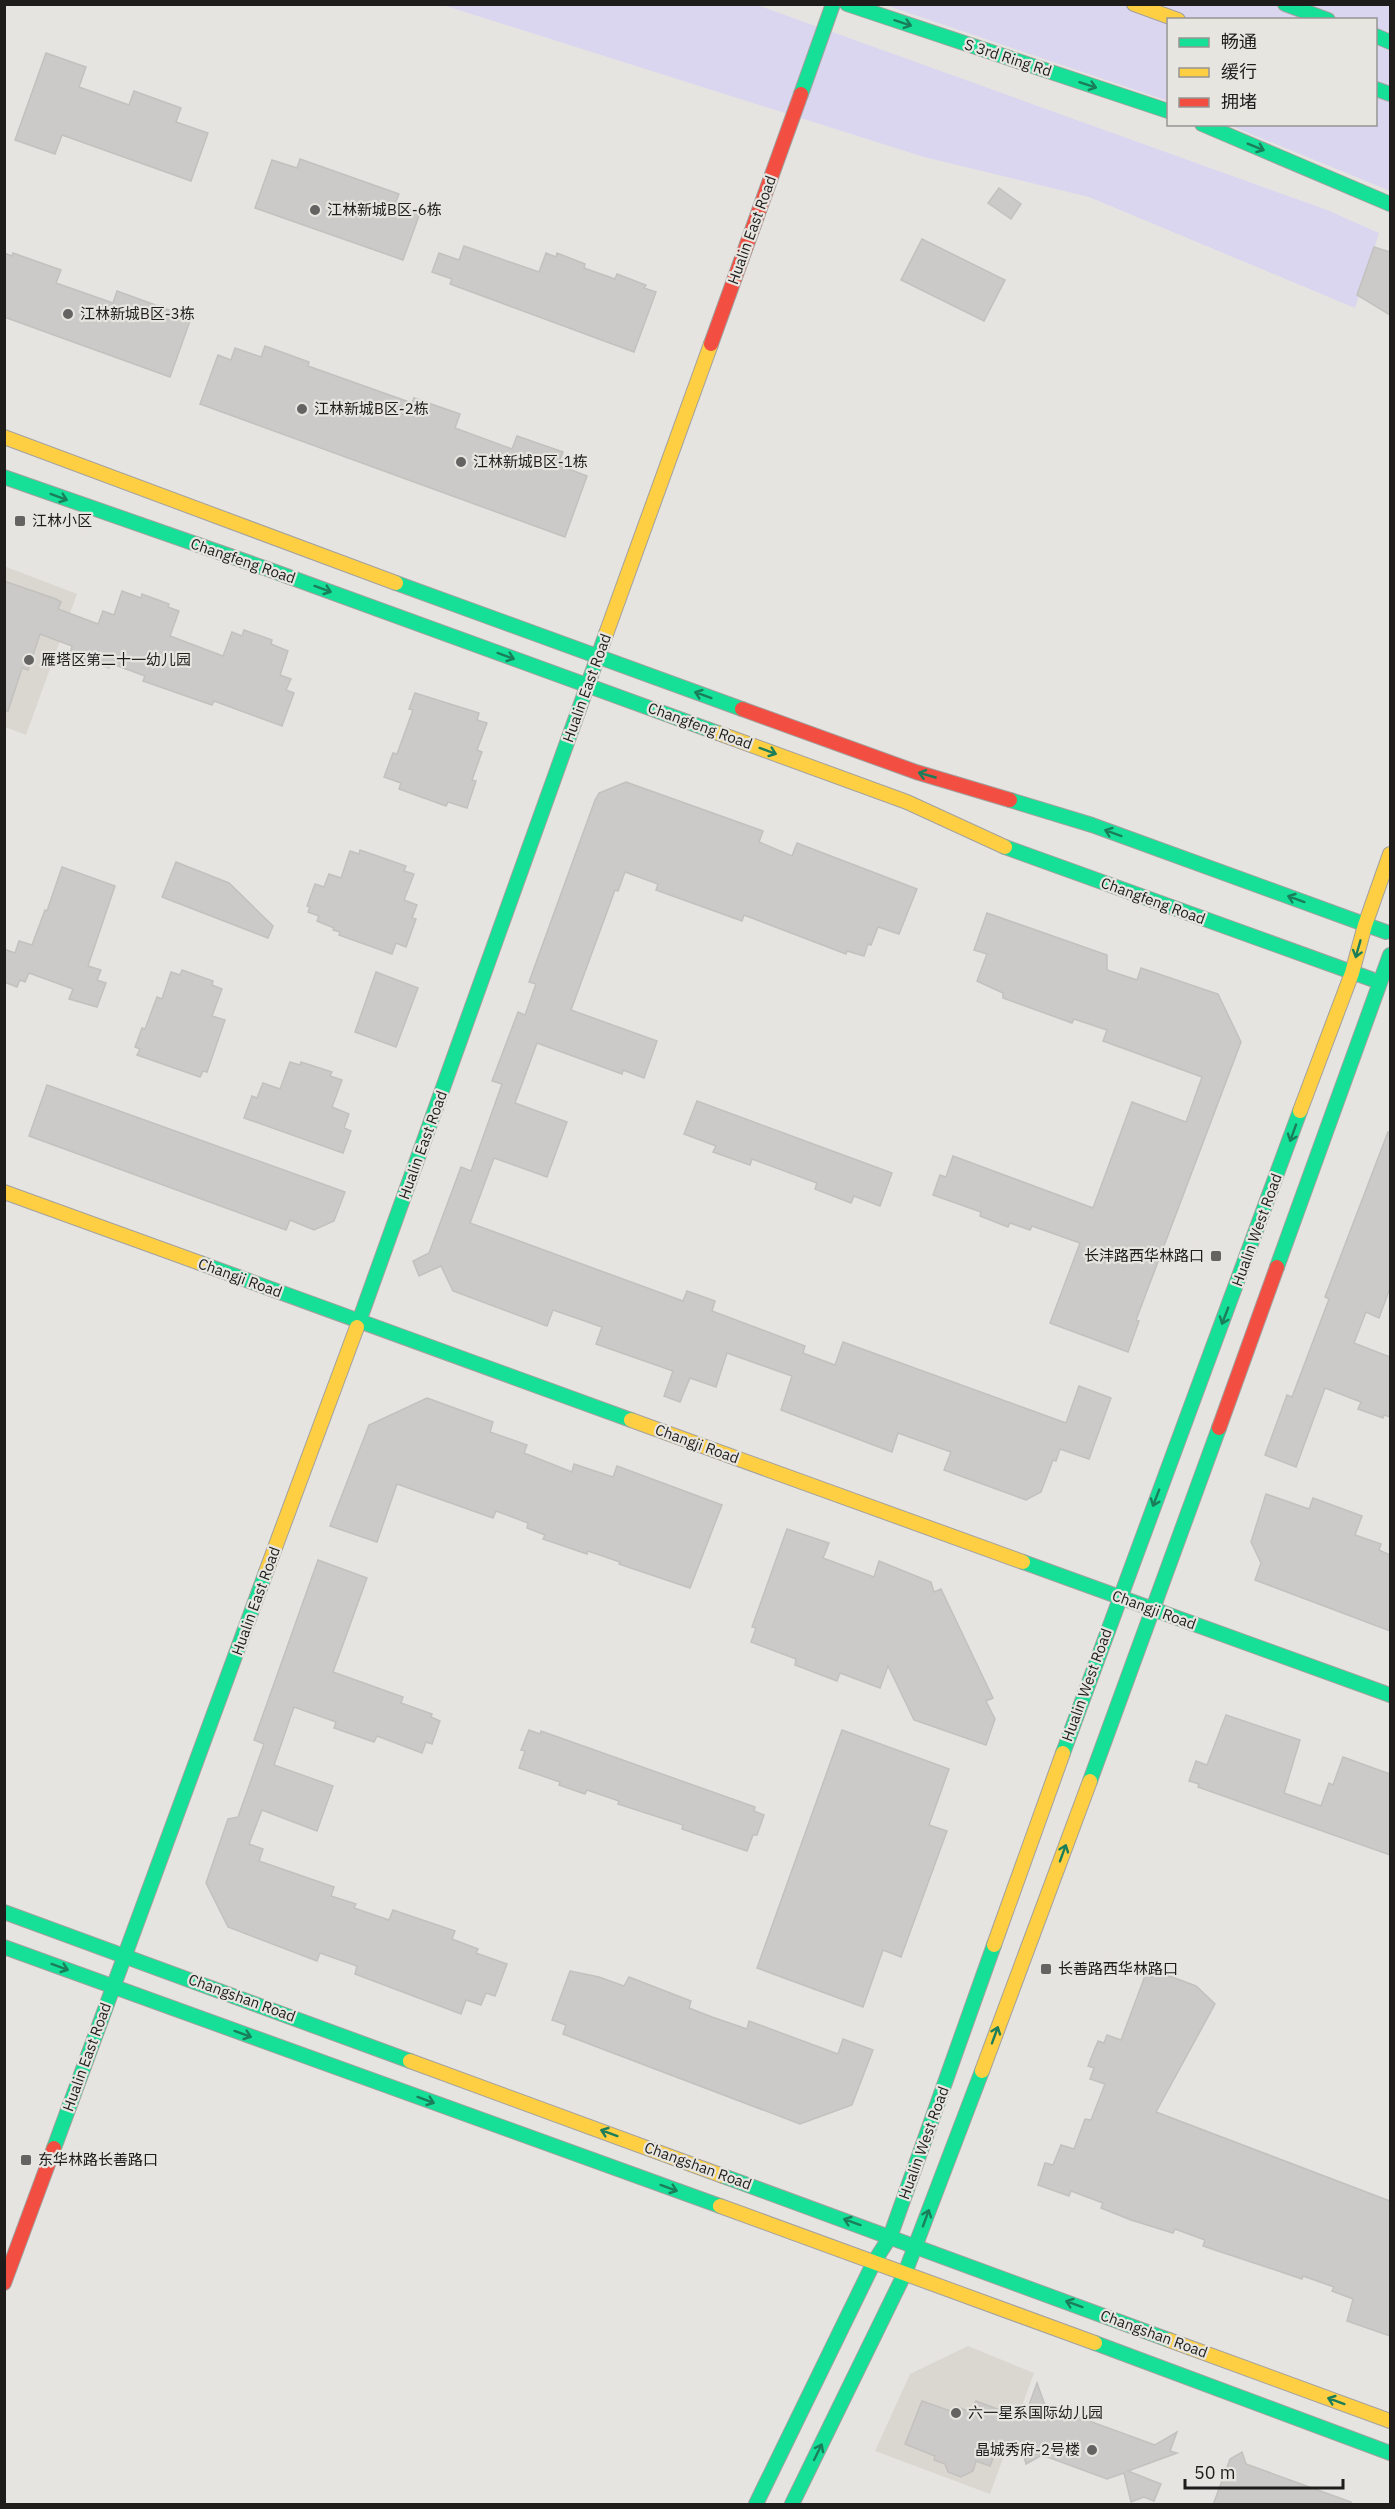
<svg xmlns="http://www.w3.org/2000/svg" width="1395" height="2509" viewBox="0 0 1395 2509" font-family="'IBM Plex Sans','Noto Sans SC',sans-serif">
  <style>
    .built { fill: #dad6d0 }
    .green { fill: #dad6f0 }
    .building { fill: #cbcac8; stroke: #c2c1be; stroke-width: 1.5 }
    .lines { fill: none; stroke-linecap: round; stroke-linejoin: round }
    .fast-casing { stroke: #a2a19f; stroke-width: 16 }
    .slow-casing { stroke: #a2a19f; stroke-width: 16 }
    .jam-casing { stroke: #a2a19f; stroke-width: 16 }
    .fast { stroke: #16e098; stroke-width: 14 }
    .slow { stroke: #ffcf43; stroke-width: 14 }
    .jam { stroke: #f24e42; stroke-width: 14 }
    .oneway { stroke: #1a7e5a }
    .poi-dot { fill: #646361; stroke: #e7e5e0; stroke-width: 2 }
    .labels { text-anchor: middle; stroke-width: 4.5; stroke-linejoin: round; paint-order: stroke }
    .street-label { font-size: 15px; fill: #1e1d1c; stroke: #e7e5e0 }
    .poi-label { font-size: 15px; fill: #1e1d1c; stroke: #e7e5e0; text-anchor: start }
  </style>
  <rect width="100%" height="100%" fill="#e6e4e1"/>
  <!-- built -->
  <g class="built">
    <path d="M4,566l73,28 -51,141 -21,-8z"/>
    <path d="M968,2346l66,27 -44,121 -115,-43 35,-77z"/>
  </g>
  <!-- green -->
  <g class="green">
    <path d="M443,5h314l570,205 52,23 -24,75 -266,-111 -165,-40z"/>
    <path d="M885,5h505v186l-161,-66 147,-1v-104h-208v81z"/>
  </g>
  <!-- building -->
  <g class="building">
    <path d="M46,53l40,14 -7,20 50,18 5,-14 47,17 -5,14 32,11 -17,48 -129,-46 -7,19 -40,-14z"/>
    <path d="M300,159l99,35 -4,10 25,9 -17,47 -148,-52 17,-48 25,8z"/>
    <path d="M999,188l22,16 -10,15 -23,-16z"/>
    <path d="M922,239l83,41 -21,41 -83,-41z"/>
    <path d="M464,246l75,26 7,-19 10,4 1,-4 28,11 -1,4 31,11 2,-5 29,11 -2,3 12,4 -22,60 -184,-68 2,-5 -20,-7 7,-19 20,7z"/>
    <path d="M1374,247l16,5v63l-33,-20z"/>
    <path d="M4,253l8,3 1,-3 48,17 -5,13 57,20 4,-12 74,27 -21,59 -166,-60z"/>
    <path d="M265,346l44,16 -1,4 104,37 2,-5 46,16 -5,14 57,21 5,-13 46,16 -5,13 29,11 -22,61 -365,-133 18,-49 13,5 4,-12 26,9z"/>
    <path d="M4,581l52,18 5,3 -3,7 40,15 5,-13 11,4 8,-24 19,7 1,-4 27,10 -1,3 11,4 -9,25 53,20 9,-24 10,4 2,-6 28,10 -1,4 17,7 -8,24 11,4 -5,11 8,3 -12,33 -68,-25 -2,4 -69,-24 2,-5 -35,-13 -1,5 -39,-14 2,-8 -32,-12 -12,36 -6,-2 -14,43h-4z"/>
    <path d="M415,693l64,20 -2,7 10,3 -10,27 5,2 -10,28 4,1 -9,27 -19,-6 -2,4 -47,-17 2,-6 -17,-6 9,-24 4,1 16,-44 -4,-1z"/>
    <path d="M626,782l137,49 -4,11 33,14 5,-13 120,46 -18,45 -21,-7 -7,18 -3,-1 -4,12 -17,-5 -1,3 -102,-39 -2,6 -86,-31 2,-6 -33,-12 -7,19 -3,-1 -44,120 86,31 -13,37 -21,-8 -1,4 -85,-31 -22,60 52,19 -20,55 -53,-19 -24,65 213,78 4,-10 28,10 -3,10 93,35 -2,7 32,12 8,-23 223,81 13,-37 32,12 -22,61 -29,-10 -4,12 -3,-1 -12,32 -15,8 -82,-30 7,-18 -53,-19 -6,19 -111,-42 11,-34 -65,-23 -11,34 -26,-9 -10,24 -16,-6 9,-25 -77,-27 6,-17 -49,-17 -6,16 -94,-35 -12,-25 -22,10 -6,-15 16,-8 32,-86 10,4 31,-87 -10,-3 26,-69 7,3 11,-31 -7,-2 66,-182 4,-7z"/>
    <path d="M360,850l46,16 -2,5 10,3 -10,26 13,5 -5,13 4,1 -10,28 -10,-4 -4,11 -53,-19 1,-3 -7,-2 1,-2 -17,-7 2,-5 -11,-4 2,-5 -3,-1 8,-22 9,3 5,-13 12,4 9,-27 9,3z"/>
    <path d="M176,862l53,21 44,43 -5,12 -106,-41z"/>
    <path d="M62,867l53,19 -27,80 13,4 -4,10 9,3 -9,24 -28,-8 4,-10 -44,-16 -4,9 -5,-2 -3,7 -13,-5v-33l11,4 4,-12 13,4 13,-35 2,1z"/>
    <path d="M987,913l120,42v15l30,10 4,-12 77,26 23,48 -105,278 3,1 -11,31 -78,-29 30,-80 -48,-17 -2,4 -20,-7 -2,4 -28,-11 1,-4 -48,-17 7,-20 6,2 7,-21 140,52 39,-106 54,20 16,-45 -99,-36 4,-11 -33,-11 -2,4 -69,-25v-5l-26,-12 10,-27 -13,-4z"/>
    <path d="M182,970l31,11 -1,4 10,4 -10,27 13,4 -18,52 -4,-1 -3,6 -63,-22 3,-6 -5,-2 7,-19 3,1 12,-32 5,2 9,-27 9,3z"/>
    <path d="M376,972l42,16 -22,59 -41,-15z"/>
    <path d="M290,1062l10,3 1,-3 31,10 -2,4 12,4 -10,27 17,7 -5,14 7,3 -8,22 -99,-35 8,-22 5,2 6,-15 17,6z"/>
    <path d="M47,1085l298,107 -11,29 -20,9 -24,-10 -4,10 -257,-94z"/>
    <path d="M697,1101l195,72 -12,33 -26,-10 -3,7 -36,-14 2,-6 -65,-24 -2,6 -37,-13 3,-6 -32,-12z"/>
    <path d="M1388,1132l2,1v155l-11,30 -13,-6 -12,31 36,14v60l-6,-2 -1,3 -25,-9 3,-7 -36,-14 -29,79 -31,-12 22,-60 5,2 37,-98 -4,-2z"/>
    <path d="M427,1398l66,24 -3,10 37,13 -3,8 48,19 2,-8 39,13 4,-11 105,39 -32,83 -71,-24 1,-2 -32,-11 -1,3 -44,-15 2,-4 -18,-7 1,-5 -32,-12 -3,7 -96,-34 -20,58 -47,-16 39,-101z"/>
    <path d="M1266,1494l43,15 4,-11 49,18 -7,19 26,9 -2,6 11,5v76l-135,-51 6,-17 -10,-21z"/>
    <path d="M787,1529l42,14 -6,15 51,19 5,-16 52,21 3,10 7,-3 52,109 -7,3 9,18 -9,26 -72,-25 -26,-54 -8,22 -40,-15 -3,8 -42,-16 1,-6 -45,-17 5,-14 -4,-1z"/>
    <path d="M318,1560l49,18 -34,94 70,25 -2,6 31,11 -1,3 9,4 -8,23 -6,-2 -4,11 -45,-17 -3,6 -40,-14 2,-6 -42,-15 -20,58 59,21 -16,45 -55,-21 -13,34 14,5 -4,12 75,26 -3,9 25,8 -2,4 35,12 4,-10 62,21 -3,8 26,10 -2,4 31,11 -12,32 -9,-3 -5,12 -15,-5 -5,14 -106,-40 2,-8 -37,-13 -3,8 -89,-34 -22,-44 22,-64 10,-2 26,-73 -10,-4z"/>
    <path d="M1226,1715l74,25 -16,53 37,13 8,-23 4,2 10,-28 47,17v81l-192,-68 1,-3 -10,-3 7,-20 11,4z"/>
    <path d="M529,1730l11,4 1,-3 214,76 -1,4 10,4 -7,20h-4l-6,16 -65,-22 1,-4 -65,-21 1,-3 -32,-11 -2,4 -26,-9 1,-3 -41,-14 6,-17 -4,-1z"/>
    <path d="M842,1730l107,39 -20,56 18,6 -46,126 -18,-7 -20,57 -106,-39z"/>
    <path d="M1148,1968l48,18 19,18 -59,108 234,89v135l-43,-15 6,-22 -21,-8 2,-4 -31,-11 -1,3 -99,-33 2,-6 -30,-11 -2,4 -42,-13 -30,-12 2,-5 -32,-12 -2,5 -31,-11 7,-22 8,2 8,-20 13,4 11,-30 6,1 14,-36 -15,-5 4,-11 -6,-2 3,-8 7,-17 6,2 3,-8 14,5z"/>
    <path d="M570,1971l29,6 25,9 5,-9 62,24 -2,7 23,9 35,12 2,-8 89,33 5,-15 30,11 -21,55 -52,19 -237,-90 3,-9 -14,-5z"/>
    <path d="M1037,2383l8,22 110,40 22,-13 -7,19 7,2 -49,18 33,13 -7,17 -10,-4 -13,5 -7,-29 -17,6 -65,-24 -16,9 -3,-11 -23,-12 -10,25 -14,-5 -3,10 -12,6 -13,-5 -3,-8 -11,-4 1,-4 -30,-12 17,-43 34,12 2,-6 12,5 6,-11 48,18z"/>
    <path d="M1242,2452l4,12 105,38v3h-138l17,-46z"/>
  </g>
  <g class="lines">
    <defs>
      <g id="fast">
        <path d="M847,4l321,107"/>
        <path d="M1285,4l43,16"/>
        <path d="M1376,36l14,6"/>
        <path d="M1376,89l14,5"/>
        <path d="M801,94l32,-90"/>
        <path d="M1202,124l188,80"/>
        <path d="M4,477l269,94 445,162"/>
        <path d="M396,583l346,126"/>
        <path d="M1010,800l82,25 294,107"/>
        <path d="M1005,847l366,132"/>
        <path d="M200,1263l431,157"/>
        <path d="M1277,1267l113,-312"/>
        <path d="M357,1327l249,-693"/>
        <path d="M1023,1562l367,133"/>
        <path d="M1063,1753l237,-642"/>
        <path d="M1090,1781l129,-353"/>
        <path d="M4,1912l406,149"/>
        <path d="M4,1947l716,259"/>
        <path d="M54,2148l212,-576"/>
        <path d="M723,2176l446,164"/>
        <path d="M1095,2343l295,110"/>
        <path d="M756,2504l118,-242 16,-25 104,-292"/>
        <path d="M792,2504l113,-231 77,-202"/>
      </g>
      <g id="slow">
        <path d="M1134,4l44,16"/>
        <path d="M4,437l392,146"/>
        <path d="M606,634l105,-290"/>
        <path d="M718,733l189,69 98,45"/>
        <path d="M1300,1111l52,-138 13,-48 25,-71"/>
        <path d="M4,1192l196,71"/>
        <path d="M631,1420l392,142"/>
        <path d="M266,1572l91,-245"/>
        <path d="M994,1945l69,-192"/>
        <path d="M410,2061l313,115"/>
        <path d="M982,2071l108,-290"/>
        <path d="M720,2206l375,137"/>
        <path d="M1169,2340l221,81"/>
      </g>
      <g id="jam">
        <path d="M711,344l90,-250"/>
        <path d="M742,709l174,63 94,28"/>
        <path d="M1219,1428l58,-161"/>
        <path d="M4,2283l50,-135"/>
      </g>
    </defs>
    <!-- fast casing -->
    <use href="#fast" class="fast-casing"/>
    <!-- slow casing -->
    <use href="#slow" class="slow-casing"/>
    <!-- jam casing -->
    <use href="#jam" class="jam-casing"/>
    <!-- fast -->
    <use href="#fast" class="fast"/>
    <!-- slow -->
    <use href="#slow" class="slow"/>
    <!-- jam -->
    <use href="#jam" class="jam"/>
  </g>
  <!-- one-way arrows -->
  <defs><path id="oneway-shaft" d="M-6 0H5M1.5-3L5.5 0L1.5 3" fill="none" stroke-width="1.6" stroke-linecap="round" stroke-linejoin="round" transform="scale(1.5)"/></defs>
  <g class="oneway">
    <use href="#oneway-shaft" transform="translate(903 23) rotate(18)"/>
    <use href="#oneway-shaft" transform="translate(1088 85) rotate(18)"/>
    <use href="#oneway-shaft" transform="translate(1256 147) rotate(22)"/>
    <use href="#oneway-shaft" transform="translate(59 497) rotate(20)"/>
    <use href="#oneway-shaft" transform="translate(323 589) rotate(20)"/>
    <use href="#oneway-shaft" transform="translate(506 656) rotate(20)"/>
    <use href="#oneway-shaft" transform="translate(703 695) rotate(-160)"/>
    <use href="#oneway-shaft" transform="translate(768 751) rotate(20)"/>
    <use href="#oneway-shaft" transform="translate(927 775) rotate(-164)"/>
    <use href="#oneway-shaft" transform="translate(1113 833) rotate(-160)"/>
    <use href="#oneway-shaft" transform="translate(1296 899) rotate(-160)"/>
    <use href="#oneway-shaft" transform="translate(1358 949) rotate(106)"/>
    <use href="#oneway-shaft" transform="translate(1293 1133) rotate(110)"/>
    <use href="#oneway-shaft" transform="translate(1225 1316) rotate(111)"/>
    <use href="#oneway-shaft" transform="translate(1156 1498) rotate(111)"/>
    <use href="#oneway-shaft" transform="translate(1063 1853) rotate(-70)"/>
    <use href="#oneway-shaft" transform="translate(60 1967) rotate(20)"/>
    <use href="#oneway-shaft" transform="translate(243 2034) rotate(20)"/>
    <use href="#oneway-shaft" transform="translate(995 2035) rotate(-70)"/>
    <use href="#oneway-shaft" transform="translate(426 2100) rotate(20)"/>
    <use href="#oneway-shaft" transform="translate(609 2133) rotate(-160)"/>
    <use href="#oneway-shaft" transform="translate(669 2188) rotate(20)"/>
    <use href="#oneway-shaft" transform="translate(926 2218) rotate(-70)"/>
    <use href="#oneway-shaft" transform="translate(852 2222) rotate(-160)"/>
    <use href="#oneway-shaft" transform="translate(1074 2304) rotate(-160)"/>
    <use href="#oneway-shaft" transform="translate(1336 2401) rotate(-160)"/>
    <use href="#oneway-shaft" transform="translate(818 2452) rotate(-64)"/>
  </g>
  <!-- markers -->
  <g class="poi-dot">
    <circle cx="315" cy="210" r="6"/>
    <circle cx="68" cy="314" r="6"/>
    <circle cx="302" cy="409" r="6"/>
    <circle cx="461" cy="462" r="6"/>
    <rect x="14" y="515" width="12" height="12" rx="3"/>
    <circle cx="29" cy="660" r="6"/>
    <rect x="1210" y="1250" width="12" height="12" rx="3"/>
    <rect x="1040" y="1963" width="12" height="12" rx="3"/>
    <rect x="20" y="2154" width="12" height="12" rx="3"/>
    <circle cx="956" cy="2413" r="6"/>
    <circle cx="1092" cy="2450" r="6"/>
  </g>
  <g class="labels">
    <!-- street labels -->
    <g class="street-label">
      <text transform="translate(1008 58) rotate(18)" y="5">S 3rd Ring Rd</text>
      <text transform="translate(752 230) rotate(-70)" y="5">Hualin East Road</text>
      <text transform="translate(243 561) rotate(19)" y="5">Changfeng Road</text>
      <text transform="translate(587 688) rotate(-70)" y="5">Hualin East Road</text>
      <text transform="translate(700 726) rotate(20)" y="5">Changfeng Road</text>
      <text transform="translate(1153 901) rotate(20)" y="5">Changfeng Road</text>
      <text transform="translate(423 1145) rotate(-70)" y="5">Hualin East Road</text>
      <text transform="translate(1257 1230) rotate(-70)" y="5">Hualin West Road</text>
      <text transform="translate(240 1278) rotate(20)" y="5">Changji Road</text>
      <text transform="translate(697 1444) rotate(20)" y="5">Changji Road</text>
      <text transform="translate(256 1601) rotate(-70)" y="5">Hualin East Road</text>
      <text transform="translate(1154 1610) rotate(20)" y="5">Changji Road</text>
      <text transform="translate(1087 1685) rotate(-70)" y="5">Hualin West Road</text>
      <text transform="translate(242 1998) rotate(20)" y="5">Changshan Road</text>
      <text transform="translate(87 2057) rotate(-70)" y="5">Hualin East Road</text>
      <text transform="translate(924 2143) rotate(-70)" y="5">Hualin West Road</text>
      <text transform="translate(698 2166) rotate(20)" y="5">Changshan Road</text>
      <text transform="translate(1154 2334) rotate(20)" y="5">Changshan Road</text>
    </g>
    <!-- poi labels -->
    <g class="poi-label">
      <text x="327" y="215">江林新城B区-6栋</text>
      <text x="80" y="319">江林新城B区-3栋</text>
      <text x="314" y="414">江林新城B区-2栋</text>
      <text x="473" y="467">江林新城B区-1栋</text>
      <text x="32" y="526">江林小区</text>
      <text x="41" y="665">雁塔区第二十一幼儿园</text>
      <text x="1204" y="1261" text-anchor="end">长沣路西华林路口</text>
      <text x="1058" y="1974">长善路西华林路口</text>
      <text x="38" y="2165">东华林路长善路口</text>
      <text x="968" y="2418">六一星系国际幼儿园</text>
      <text x="1080" y="2455" text-anchor="end">晶城秀府-2号楼</text>
    </g>
  </g>
  <!-- border -->
  <rect width="1395" height="2509" fill="none" stroke="#1e1d1c" stroke-width="12"/>
  <!-- legend -->
  <rect x="1167" y="18" width="210" height="108" fill="#e7e5e0" stroke="#979592" stroke-width="1.5"/>
  <rect x="1179" y="38" width="30" height="9" fill="#16e098" stroke="#979592" stroke-width="1.5"/>
  <text x="1221" y="48" font-size="18" fill="#1e1d1c">畅通</text>
  <rect x="1179" y="68" width="30" height="9" fill="#ffcf43" stroke="#979592" stroke-width="1.5"/>
  <text x="1221" y="78" font-size="18" fill="#1e1d1c">缓行</text>
  <rect x="1179" y="98" width="30" height="9" fill="#f24e42" stroke="#979592" stroke-width="1.5"/>
  <text x="1221" y="108" font-size="18" fill="#1e1d1c">拥堵</text>
  <!-- scale -->
  <path d="M1185 2479v9h158v-9" fill="none" stroke="#1e1d1c" stroke-width="3"/>
  <text x="1194" y="2479" font-size="18" fill="#1e1d1c" stroke="#e7e5e0" stroke-width="4.5" paint-order="stroke">50 m</text>
</svg>
